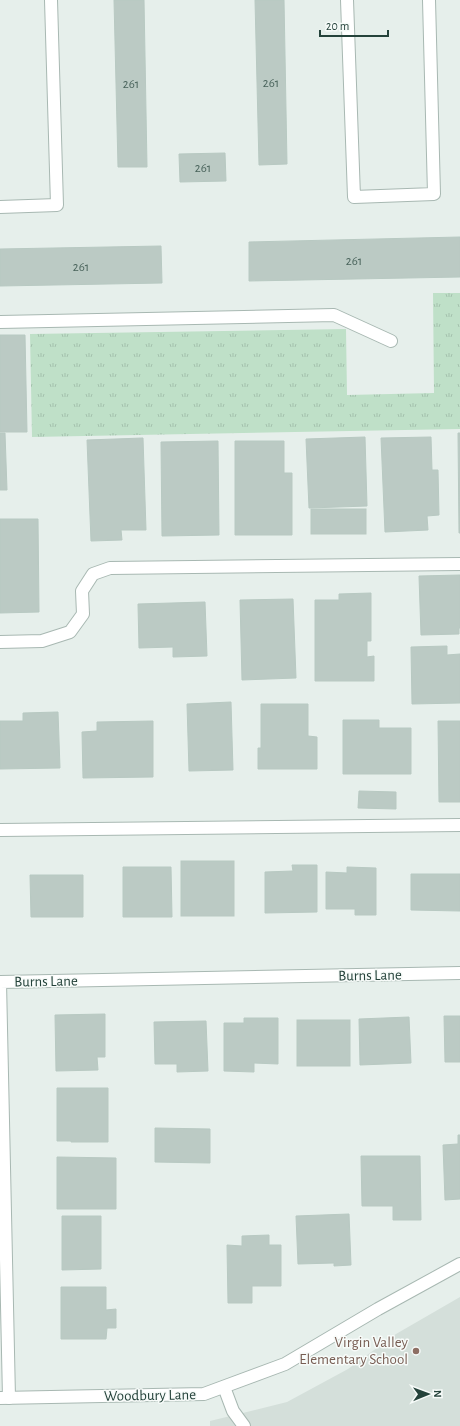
<svg xmlns="http://www.w3.org/2000/svg" width="460" height="1426" viewBox="0 0 460 1426" font-family="'Alegreya Sans',sans-serif">
  <style>
    .built { fill: #d4dfda }
    .grass { fill: url(#grass-tufts) }
    .building { fill: #bbcac4; stroke: #b8c9c2 }
    .lines { fill: none; stroke-linecap: round; stroke-linejoin: round }
    .minor-casing { stroke: #a8b8b2; stroke-width: 14 }
    .minor { stroke: #fff; stroke-width: 12 }
    .education-dot { fill: #8d6e63; stroke: #f7fbf9; stroke-width: 1.5 }
    .labels { text-anchor: middle; stroke-width: 3; stroke-linejoin: round; paint-order: stroke }
    .number-label { font-size: 13px; fill: #4a645c }
    .street-label { font-size: 15px; fill: #24423a; stroke: #f7fbf9 }
    .education-label { font-size: 15px; fill: #785e54; stroke: #f7fbf9; text-anchor: end }
  </style>
  <defs>
    <pattern id="grass-tufts" width="24" height="20" patternUnits="userSpaceOnUse"><rect width="24" height="20" fill="#bfe0c8"/><path d="M3 7l-1-3M5 7V3M7 7l1-3M15 17l-1-3M17 17v-4M19 17l1-3" fill="none" stroke="#a4c1ad"/></pattern>
  </defs>
  <rect width="100%" height="100%" fill="#e6efeb"/>
  <!-- built -->
  <path class="built" d="M460,1297v129h-250v-5l77,-19 61,-33 48,-35z"/>
  <!-- grass -->
  <path class="grass" d="M433,293h27v136l-428,8 -2,-103 316,-5 1,66 87,-2z"/>
  <!-- building -->
  <g class="building">
    <path d="M114,0h30l3,167h-29z"/>
    <path d="M255,0h29l3,164 -28,1z"/>
    <path d="M225,153l1,28 -46,1 -1,-28z"/>
    <path d="M460,237v40l-211,4v-39z"/>
    <path d="M161,246l1,37 -162,3v-37z"/>
    <path d="M0,335h25l2,97h-27z"/>
    <path d="M0,433h5l2,57h-7z"/>
    <path d="M458,433h2v100h-1z"/>
    <path d="M365,437l2,69 -58,2 -3,-69z"/>
    <path d="M431,437l1,33h6l1,45 -12,1 1,14 -43,2 -4,-94z"/>
    <path d="M143,438l3,92h-25l1,10 -31,1 -4,-101z"/>
    <path d="M218,441l1,94 -57,1 -1,-94z"/>
    <path d="M235,441h49v32h8v62h-57z"/>
    <rect x="311" y="509" width="55" height="25"/>
    <path d="M0,519h38l1,93 -39,1z"/>
    <path d="M460,575v53h-1v6l-38,1 -2,-59z"/>
    <path d="M371,593v48h-4v16l7,-1v25h-59v-81h24v-6z"/>
    <path d="M293,599l3,79 -54,2 -2,-80z"/>
    <path d="M205,602l2,54 -34,1v-10l-34,1 -1,-44z"/>
    <path d="M447,646v9l13,-1v49l-48,1 -1,-57z"/>
    <path d="M231,702l2,68 -44,1 -2,-67z"/>
    <path d="M261,704h47v32l9,1v32h-59v-21h3z"/>
    <path d="M58,712l2,56 -60,1v-48h23v-8z"/>
    <path d="M343,720h36v8h32v46h-68z"/>
    <path d="M153,721v56l-70,1 -1,-46 15,-1v-9z"/>
    <path d="M438,721h22v81h-21z"/>
    <path d="M359,791l37,1v17l-38,-1z"/>
    <rect x="181" y="861" width="53" height="55"/>
    <path d="M292,865h25v47l-52,1v-41l28,-1z"/>
    <path d="M123,867h48l1,50h-49z"/>
    <path d="M347,867l29,1v47h-21v-6h-29v-37l21,1z"/>
    <path d="M411,874h49v37l-49,-1z"/>
    <path d="M30,875h53v42h-52z"/>
    <path d="M105,1014v43h-8l1,13 -42,1 -1,-56z"/>
    <path d="M444,1016h16v46h-15z"/>
    <path d="M409,1017l2,46 -51,2 -1,-46z"/>
    <path d="M244,1018h34v46l-24,-1v9l-30,-1v-48h20z"/>
    <rect x="297" y="1020" width="53" height="46"/>
    <path d="M206,1021l2,50 -31,1v-8h-22l-1,-42z"/>
    <path d="M57,1088h51v54h-37v-1h-14z"/>
    <path d="M155,1128l55,1v34l-55,-1z"/>
    <path d="M458,1135h2v64l-15,1 -2,-55 15,-1z"/>
    <path d="M361,1156h59l1,64h-28v-14h-31z"/>
    <path d="M57,1157l59,1v51h-59z"/>
    <path d="M349,1214l2,51 -17,1v-3l-36,1 -2,-48z"/>
    <path d="M62,1216h39v53l-39,1z"/>
    <path d="M269,1235v10h12v41h-29v17h-24l-1,-58 15,1v-10z"/>
    <path d="M61,1287h45v23l10,-1v19h-9l-1,11h-45z"/>
  </g>
  <g class="lines">
    <defs>
      <g id="minor">
        <path d="M347,0l7,197 80,-3 -5,-194"/>
        <path d="M0,207l57,-2 -6,-205"/>
        <path d="M0,322l334,-7 57,26"/>
        <path d="M0,642l42,-1 28,-9 13,-18 -1,-23 11,-17 17,-6 350,-4"/>
        <path d="M0,830l460,-5"/>
        <path d="M224,1387l9,24 11,15"/>
        <path d="M0,1398l204,-4 81,-30 93,-55 82,-45"/>
        <path d="M9,1398l-9,-416 460,-9"/>
      </g>
    </defs>
    <!-- minor casing -->
    <use href="#minor" class="minor-casing"/>
    <!-- minor -->
    <use href="#minor" class="minor"/>
  </g>
  <!-- markers -->
  <circle class="education-dot" cx="416" cy="1351" r="4"/>
  <g class="labels">
    <!-- number labels -->
    <g class="number-label">
      <text x="271" y="87">261</text>
      <text x="131" y="88">261</text>
      <text x="203" y="172">261</text>
      <text x="354" y="265">261</text>
      <text x="81" y="271">261</text>
    </g>
    <!-- street labels -->
    <g class="street-label">
      <text transform="translate(370 975) rotate(-1)" y="5">Burns Lane</text>
      <text transform="translate(46 981) rotate(-1)" y="5">Burns Lane</text>
      <text transform="translate(150 1395) rotate(-1)" y="5">Woodbury Lane</text>
    </g>
    <!-- education labels -->
    <g class="education-label">
      <text x="408" y="1347">Virgin Valley<tspan x="408" dy="17">Elementary School</tspan></text>
    </g>
  </g>
  <!-- north arrow -->
  <g transform="translate(428 1394) rotate(89)" stroke="#f7fbf9" stroke-width="3" paint-order="stroke">
  <path d="M0-3L7 15L0 10L-7 15Z" fill="#24423a"/>
  <text y="-6" font-size="11" font-weight="bold" text-anchor="middle" fill="#24423a">N</text>
  </g>
  <!-- scale -->
  <path d="M320 30v6h68v-6" fill="none" stroke="#24423a" stroke-width="2"/>
  <text x="326" y="30" font-size="12" fill="#24423a" stroke="#f7fbf9" stroke-width="3" paint-order="stroke">20 m</text>
</svg>
